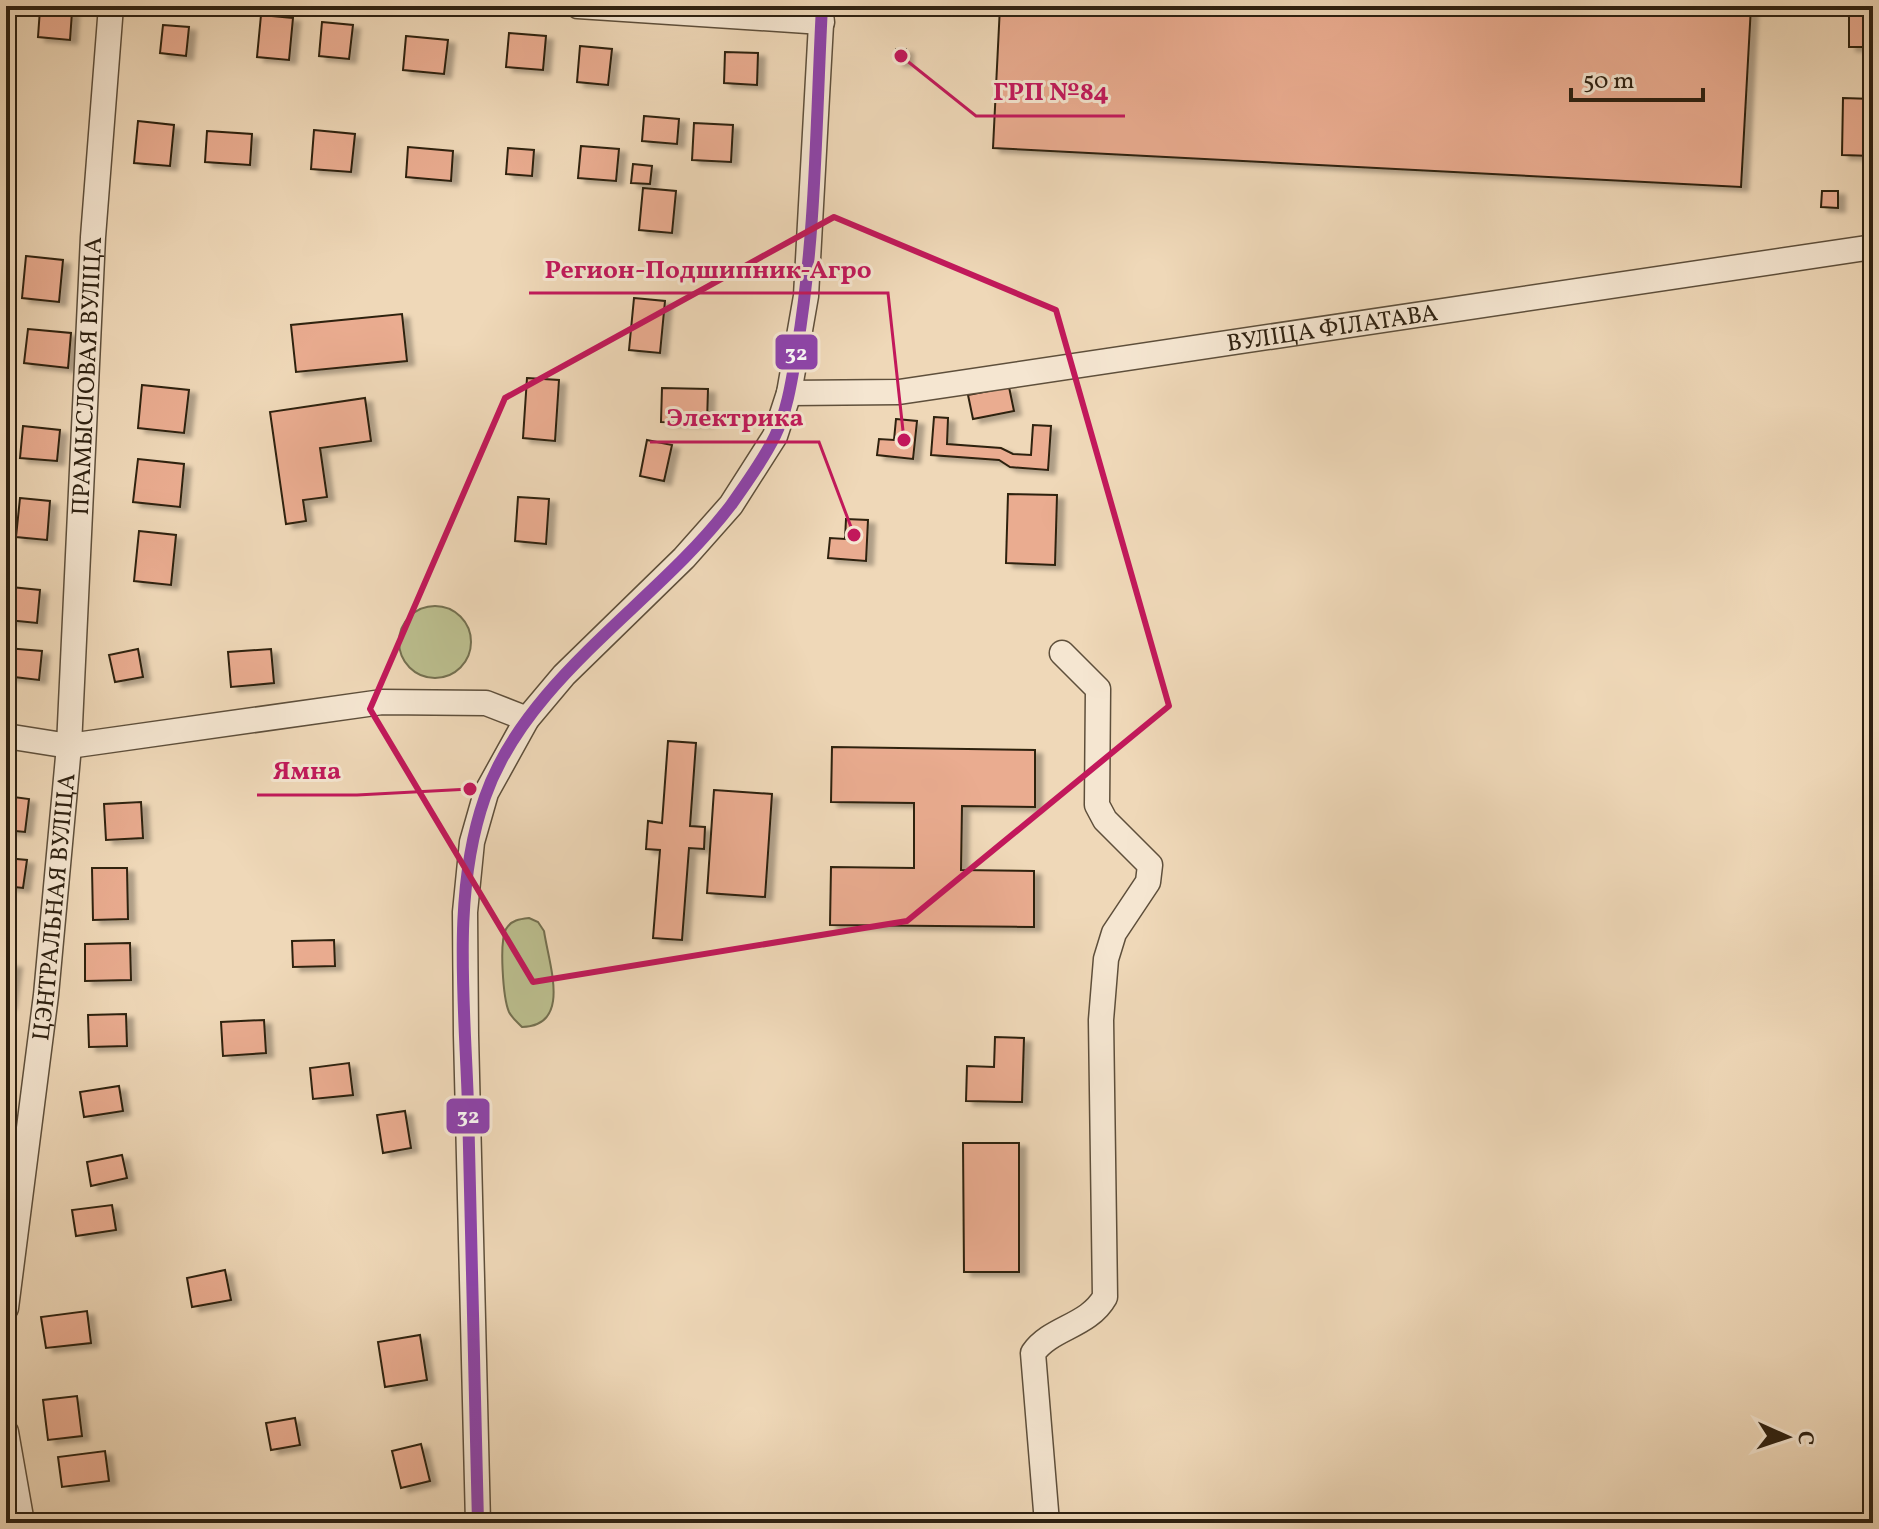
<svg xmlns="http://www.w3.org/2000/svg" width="1879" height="1529" viewBox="0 0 1879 1529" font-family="Vollkorn,serif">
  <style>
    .green { fill: #bbbe8e; stroke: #747050; stroke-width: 2 }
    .building { fill: #eaac90; stroke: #2e2111; stroke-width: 2; filter: url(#shadow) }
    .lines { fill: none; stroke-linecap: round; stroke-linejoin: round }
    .minor-casing { stroke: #5e4f3b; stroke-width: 27 }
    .minor { stroke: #f5e6d1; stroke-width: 24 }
    .bus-1-casing { stroke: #f5e6d1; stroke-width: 18 }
    .bus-1 { stroke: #8e44ad; stroke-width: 12 }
    .marked { fill: none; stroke: #c2185b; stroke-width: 6; stroke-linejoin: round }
    .labels { text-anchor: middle; stroke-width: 6; stroke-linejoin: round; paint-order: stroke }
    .street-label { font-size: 24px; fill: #2e2111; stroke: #f5e6d1 }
    .leader { fill: none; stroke: #c2185b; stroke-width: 3 }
    .callout-dot { fill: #c2185b; stroke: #f5e6d1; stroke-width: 3 }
    .callout-label { font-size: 26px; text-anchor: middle; font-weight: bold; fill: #c2185b; stroke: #f5e6d1; stroke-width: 6; stroke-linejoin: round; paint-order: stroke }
    .line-badge { stroke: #f5e6d1; stroke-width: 3 }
    .badge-label { font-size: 22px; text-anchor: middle; font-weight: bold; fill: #fff }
  </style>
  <defs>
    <filter id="shadow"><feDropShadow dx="7" dy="4" stdDeviation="2" flood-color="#0004"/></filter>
  </defs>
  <rect width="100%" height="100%" fill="#efd8b8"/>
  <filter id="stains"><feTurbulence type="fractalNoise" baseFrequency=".0025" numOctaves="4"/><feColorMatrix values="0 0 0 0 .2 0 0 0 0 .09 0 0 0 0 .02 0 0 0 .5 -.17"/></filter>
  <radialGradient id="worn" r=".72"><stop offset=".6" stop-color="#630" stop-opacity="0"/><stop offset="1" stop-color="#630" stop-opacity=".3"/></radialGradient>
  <!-- green -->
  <g class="green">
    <circle cx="435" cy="642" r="36"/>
    <path d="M529,918l9,4 6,9c5,34 28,95 -22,96 -5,-5 -10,-9 -13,-15 -6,-14 -10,-70 -3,-83 5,-9 14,-10 23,-11z"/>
  </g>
  <!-- building -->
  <g class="building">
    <path d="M1000,6h751l-10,181 -748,-39z"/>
    <rect x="1849" y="6" width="24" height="41"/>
    <path d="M40,9l32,3 -2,28 -32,-3z"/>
    <path d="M261,15l32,3 -4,42 -32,-3z"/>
    <path d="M322,22l31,3 -4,34 -30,-3z"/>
    <path d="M163,25l26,2 -3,29 -26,-3z"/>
    <path d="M509,33l37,3 -3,34 -37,-3z"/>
    <path d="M406,36l42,4 -4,34 -41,-4z"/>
    <path d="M580,46l32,3 -4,36 -31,-3z"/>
    <rect x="896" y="49" width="10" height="13"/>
    <path d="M725,52l33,1 -1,32 -33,-2z"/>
    <path d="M1843,98l30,1v57l-31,-1z"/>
    <path d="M644,116l35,3 -2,25 -35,-3z"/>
    <path d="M138,121l36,4 -4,41 -36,-3z"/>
    <path d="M694,123l39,2 -2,37 -39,-2z"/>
    <path d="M314,130l41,4 -4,38 -40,-3z"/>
    <path d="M207,131l45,3 -2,31 -45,-3z"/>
    <path d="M581,146l38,3 -3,32 -38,-3z"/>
    <path d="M408,147l45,4 -2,30 -45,-4z"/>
    <path d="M508,148l26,2 -2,26 -26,-2z"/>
    <path d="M633,164l19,2 -2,18 -19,-1z"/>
    <path d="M643,188l33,3 -4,42 -33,-3z"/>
    <path d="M1822,191h16v17l-17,-1z"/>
    <path d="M26,256l37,4 -4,42 -37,-4z"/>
    <path d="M634,298l31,3 -5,52 -31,-3z"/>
    <path d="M402,314l5,47 -111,11 -5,-47z"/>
    <path d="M28,329l43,4 -3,35 -44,-5z"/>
    <path d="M527,378l32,2 -4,61 -32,-3z"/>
    <path d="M142,385l47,5 -5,43 -46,-5z"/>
    <path d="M1009,387l5,24 -41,8 -5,-24z"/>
    <path d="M662,388l46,1 -1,34 -46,-1z"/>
    <path d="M365,398l6,43 -51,7 7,49 -24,3 3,21 -20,3 -16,-112z"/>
    <path d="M934,417l14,1 -1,26 54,4 12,6 18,1 2,-30 18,1 -3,44 -38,-3 -11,-7 -68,-5z"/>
    <path d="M896,419l21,2 -4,38 -36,-4 2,-16 15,1z"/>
    <path d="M23,426l37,4 -3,31 -37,-3z"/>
    <path d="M647,440l25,5 -8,36 -24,-5z"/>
    <path d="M138,459l46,5 -4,43 -47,-5z"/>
    <path d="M1008,494l49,1 -2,70 -49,-2z"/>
    <path d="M518,497l31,2 -3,45 -31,-3z"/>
    <path d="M20,498l30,3 -3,39 -31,-3z"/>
    <path d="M846,519l22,1 -2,41 -38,-3 2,-20 15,1z"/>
    <path d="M139,531l37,4 -5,50 -37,-4z"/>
    <path d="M11,587l29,3 -3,33 -29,-3z"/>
    <path d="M6,648l36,3 -3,29 -33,-4z"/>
    <path d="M138,649l5,28 -28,5 -6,-27z"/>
    <path d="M271,649l3,34 -43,4 -3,-35z"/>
    <path d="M668,741l28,2 -6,83 15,1 -1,22 -15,-1 -7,92 -29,-2 7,-88 -14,-1 2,-28 14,2z"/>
    <path d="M832,747l203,3v57l-73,-1 -1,64 73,1v56l-204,-2 1,-58 83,1v-65l-83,-1z"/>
    <path d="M714,790l58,4 -7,103 -58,-4z"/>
    <path d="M6,796l23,3 -4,33 -19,-2z"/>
    <path d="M141,802l2,36 -37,2 -2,-36z"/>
    <path d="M6,858l21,2 -4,28 -17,-2z"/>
    <path d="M92,868h35l1,51 -35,1z"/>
    <path d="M334,940l1,26 -42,1 -1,-26z"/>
    <path d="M130,943l1,37 -46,1v-37z"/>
    <path d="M6,963l9,1 -6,41h-3z"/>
    <path d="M126,1014l1,32 -38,1 -1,-32z"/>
    <path d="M264,1020l2,33 -43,3 -2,-34z"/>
    <path d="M995,1037l29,1 -2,64 -56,-1 1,-35 27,1z"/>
    <path d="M349,1063l4,32 -40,4 -3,-31z"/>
    <path d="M119,1086l4,25 -39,6 -4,-25z"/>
    <path d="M405,1111l6,37 -28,5 -6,-38z"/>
    <path d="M963,1143h56v129h-55z"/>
    <path d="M122,1155l5,23 -36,8 -4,-24z"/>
    <path d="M112,1205l4,25 -40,6 -4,-26z"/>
    <path d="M225,1270l6,30 -39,7 -5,-29z"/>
    <path d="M87,1311l4,32 -45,5 -5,-31z"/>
    <path d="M420,1335l7,45 -42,7 -7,-45z"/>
    <path d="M77,1396l5,40 -34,4 -5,-40z"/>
    <path d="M295,1418l5,27 -29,5 -5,-27z"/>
    <path d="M421,1444l9,37 -29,7 -9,-37z"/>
    <path d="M105,1451l4,30 -47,6 -4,-30z"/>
    <path d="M93,1515l1,8h-32v-2z"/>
  </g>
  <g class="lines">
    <defs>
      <g id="minor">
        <path d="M578,6l244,16"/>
        <path id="s1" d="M789,393l110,-1 974,-145"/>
        <path d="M6,736l63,10 313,-44 104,1 41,16"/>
        <path id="s2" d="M6,1308l40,-313 23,-249 24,-509 18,-231"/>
        <path d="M6,1432l16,91"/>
        <path d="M478,1523l-12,-488 -1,-123 7,-70 14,-49 41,-74 37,-44 120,-117 47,-53 44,-69 14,-43 17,-97 16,-290"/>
        <path d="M1047,1523l-14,-170c18,-26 55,-26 72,-56l-4,-277 5,-61 8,-26 34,-51 2,-17 -45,-45 -8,-15 1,-116 -36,-36"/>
      </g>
    </defs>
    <!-- minor casing -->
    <use href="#minor" class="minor-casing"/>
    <!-- minor -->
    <use href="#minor" class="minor"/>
    <defs>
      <path id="bus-1" d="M478,1523c-3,-139 -7,-278 -10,-417 -3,-100 -17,-213 17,-309 42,-120 172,-194 246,-292 15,-21 33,-46 44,-69 13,-27 17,-58 22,-87 19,-113 19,-229 25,-343"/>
    </defs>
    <!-- bus-1 casing -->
    <use href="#bus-1" class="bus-1-casing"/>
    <!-- bus-1 -->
    <use href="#bus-1" class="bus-1"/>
  </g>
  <!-- marked area -->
  <path class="marked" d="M834,217l222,93 113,396 -262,215 -374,61 -163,-273 135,-311z"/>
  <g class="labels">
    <!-- street labels -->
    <g class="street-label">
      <text dy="8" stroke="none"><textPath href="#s1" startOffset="548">ВУЛІЦА ФІЛАТАВА</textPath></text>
      <text dy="8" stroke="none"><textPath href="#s2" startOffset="936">ПРАМЫСЛОВАЯ ВУЛІЦА</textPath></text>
      <text dy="8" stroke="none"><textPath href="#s2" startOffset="404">ЦЭНТРАЛЬНАЯ ВУЛІЦА</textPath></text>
    </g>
  </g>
  <!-- callouts -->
  <path class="leader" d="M901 56L976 116H1125M904 440L888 293H529M854 535L819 442H650M470 789L357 795H257"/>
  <g class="callout-dot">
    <circle cx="901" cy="56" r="8"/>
    <circle cx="904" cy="440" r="8"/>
    <circle cx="854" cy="535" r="8"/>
    <circle cx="470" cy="789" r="8"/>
  </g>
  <g class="callout-label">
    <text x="1051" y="100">ГРП №84</text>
    <text x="708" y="278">Регион-Подшипник-Агро</text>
    <text x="735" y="426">Электрика</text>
    <text x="307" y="779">Ямна</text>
  </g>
  <g class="line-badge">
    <rect x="774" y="333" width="45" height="38" rx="8" fill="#8e44ad"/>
    <rect x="445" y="1097" width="46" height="38" rx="8" fill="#8e44ad"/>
  </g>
  <g class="badge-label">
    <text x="796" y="360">32</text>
    <text x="468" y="1123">32</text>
  </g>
  <!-- margin -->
  <rect width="1879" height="1529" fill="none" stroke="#efd8b8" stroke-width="32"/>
  <rect x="8" y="8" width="1863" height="1513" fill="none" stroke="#2e2111" stroke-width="4"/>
  <rect x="16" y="16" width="1847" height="1497" fill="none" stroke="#2e2111" stroke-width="2"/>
  <!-- north arrow -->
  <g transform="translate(1787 1437) rotate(93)" stroke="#f5e6d1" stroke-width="6" paint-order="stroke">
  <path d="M0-6L14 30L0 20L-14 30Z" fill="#2e2111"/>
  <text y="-12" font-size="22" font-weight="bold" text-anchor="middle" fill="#2e2111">С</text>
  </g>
  <!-- scale -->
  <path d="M1571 88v12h132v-12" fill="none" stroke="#2e2111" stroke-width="4"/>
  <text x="1583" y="88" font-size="24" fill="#2e2111" stroke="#f5e6d1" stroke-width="6" paint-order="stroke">50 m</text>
  <rect width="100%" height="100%" filter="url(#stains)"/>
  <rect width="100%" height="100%" fill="url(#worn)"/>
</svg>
